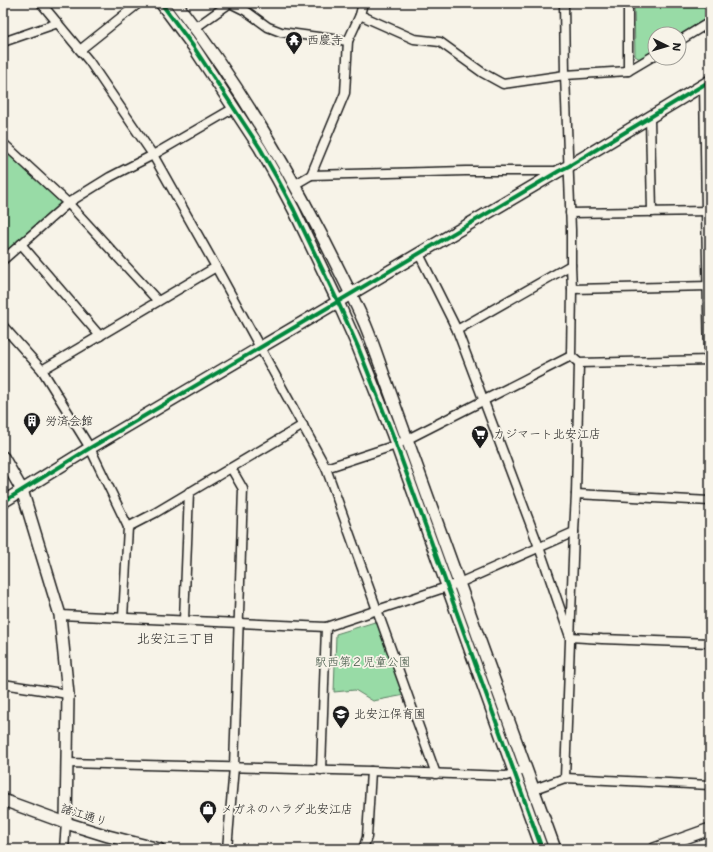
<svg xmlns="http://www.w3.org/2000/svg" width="713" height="852" viewBox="0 0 713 852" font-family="'Shantell Sans','Klee One',sans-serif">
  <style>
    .green { fill: #98dba6; stroke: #5a7c61 }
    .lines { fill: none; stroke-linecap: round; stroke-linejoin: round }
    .street-casing { stroke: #1c1c1c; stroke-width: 11 }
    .secondary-casing { stroke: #1c1c1c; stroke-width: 14 }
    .street { stroke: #f7f3e8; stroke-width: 8 }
    .secondary { stroke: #f7f3e8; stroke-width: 11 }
    .cycleway-casing { stroke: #f7f3e8; stroke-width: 6 }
    .cycleway { stroke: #00873e; stroke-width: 4 }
    .labels { text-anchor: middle; stroke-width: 3.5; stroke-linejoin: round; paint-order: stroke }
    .poi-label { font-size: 12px; fill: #1c1c1c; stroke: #f7f3e8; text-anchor: start }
    .park-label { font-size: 12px; fill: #415545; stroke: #f7f3e8 }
    .street-label { font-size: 12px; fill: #1c1c1c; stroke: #f7f3e8 }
    .neighbourhood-label { font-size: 13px; fill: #1c1c1c; stroke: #f7f3e8 }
  </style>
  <rect width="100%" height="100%" fill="#f7f3e8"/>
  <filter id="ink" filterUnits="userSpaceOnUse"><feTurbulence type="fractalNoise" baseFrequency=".025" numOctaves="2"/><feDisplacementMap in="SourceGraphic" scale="8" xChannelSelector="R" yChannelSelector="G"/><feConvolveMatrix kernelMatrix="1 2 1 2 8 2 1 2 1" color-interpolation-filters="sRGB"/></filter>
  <g filter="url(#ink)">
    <!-- green -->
    <g class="green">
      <path d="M634,3h76v13l-31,19v-1h-24v16l-15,9 -5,-3z"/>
      <path d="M3,148l60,55 -60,51z"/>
      <path d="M378,621l27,74 -32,6 -18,-11 -21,2 2,-58z"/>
    </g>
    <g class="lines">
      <defs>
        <g id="street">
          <path d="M41,3l48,58 64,94 63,112 110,201 110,306"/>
          <path d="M230,3l16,8 22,16 13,5 67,9"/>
          <path d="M564,3l1,72 6,155v35l1,24 -1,67 8,7 131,-3"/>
          <path d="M628,3v68"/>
          <path d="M360,15l54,24 26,3 43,31 20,11 62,-9 63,-4 27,-16"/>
          <path d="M195,28l35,-25"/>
          <path d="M679,41l31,-19"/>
          <path d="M3,42l55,-19"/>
          <path d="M80,50l59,-47"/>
          <path d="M704,85l2,126 3,149"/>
          <path d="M650,118l2,94"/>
          <path d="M3,143l65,60 90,98"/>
          <path d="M311,175l155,-4h92"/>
          <path d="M294,185l17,-10 34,-82 3,-52 12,-26 3,-12"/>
          <path d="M570,213l140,-2"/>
          <path d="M21,244l79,92"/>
          <path d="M419,254l38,76 82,217 31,90"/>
          <path d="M3,260l65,-57 42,-26 43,-22 81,-47"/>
          <path d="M572,289l138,-3"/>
          <path d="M3,326l39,44 48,78 38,79 -5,91"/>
          <path d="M457,330l114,-65"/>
          <path d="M42,370l174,-103"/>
          <path d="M326,468l70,-23 175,-89"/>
          <path d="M576,494l3,-131"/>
          <path d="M128,527l27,-14 148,-88"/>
          <path d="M60,615l266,12 133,-44 115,-51 2,-38 134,7"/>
          <path d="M184,620l5,-128"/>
          <path d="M570,637l32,2 108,4"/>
          <path d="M3,684l65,10"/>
          <path d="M67,763l304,8 135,5 21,-7"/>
          <path d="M321,770l5,-143"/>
          <path d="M565,778l9,-246"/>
          <path d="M534,789l31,-11 145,7"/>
          <path d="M64,849l2,-26"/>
          <path d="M227,849l7,-82 9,-278 -12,-21"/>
          <path d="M363,849l4,-12 4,-66"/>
        </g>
        <g id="secondary">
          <path d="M161,3l32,43 67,102 17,30 17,32 44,92 20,45 34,86 150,416"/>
          <path d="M176,3c56,72 103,150 145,231 15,30 30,59 44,90 8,19 14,38 21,57l169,468"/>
          <path d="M3,457l19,33 38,125 8,79 -2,129"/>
          <path d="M3,502l87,-54 469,-277 10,-5 141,-85"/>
          <path d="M3,800l63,23 42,13 51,13"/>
          <path d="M654,849l56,-20"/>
        </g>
      </defs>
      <!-- street casing -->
      <use href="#street" class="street-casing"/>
      <!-- secondary casing -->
      <use href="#secondary" class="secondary-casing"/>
      <!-- street -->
      <use href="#street" class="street"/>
      <!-- secondary -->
      <use href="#secondary" class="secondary"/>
      <defs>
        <g id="cycleway">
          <path d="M161,3l32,43 67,102 17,30 17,32 44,92 20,45 34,86 150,416"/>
          <path d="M3,502l87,-54 469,-277 10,-5 141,-85"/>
        </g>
      </defs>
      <!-- cycleway casing -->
      <use href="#cycleway" class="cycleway-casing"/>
      <!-- cycleway -->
      <use href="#cycleway" class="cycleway"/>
    </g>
  </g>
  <!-- icons -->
  <defs>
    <symbol id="temple-pin" viewBox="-11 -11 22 30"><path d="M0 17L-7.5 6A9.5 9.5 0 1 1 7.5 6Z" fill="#1c1c1c" stroke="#f7f3e8"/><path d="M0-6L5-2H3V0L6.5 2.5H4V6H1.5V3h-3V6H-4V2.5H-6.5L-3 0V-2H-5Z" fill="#fff"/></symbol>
    <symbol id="building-pin" viewBox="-11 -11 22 30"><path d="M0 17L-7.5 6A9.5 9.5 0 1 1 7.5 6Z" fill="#1c1c1c" stroke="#f7f3e8"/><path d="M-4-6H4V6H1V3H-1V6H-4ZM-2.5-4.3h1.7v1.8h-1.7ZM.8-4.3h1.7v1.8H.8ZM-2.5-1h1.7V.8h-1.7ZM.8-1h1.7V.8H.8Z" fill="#fff"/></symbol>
    <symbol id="supermarket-pin" viewBox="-11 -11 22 30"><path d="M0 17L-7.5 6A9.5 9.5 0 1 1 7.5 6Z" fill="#1c1c1c" stroke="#f7f3e8"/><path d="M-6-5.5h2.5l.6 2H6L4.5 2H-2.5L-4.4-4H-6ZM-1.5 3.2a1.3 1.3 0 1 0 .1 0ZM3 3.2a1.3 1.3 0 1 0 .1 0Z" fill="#fff"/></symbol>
    <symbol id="school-pin" viewBox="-11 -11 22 30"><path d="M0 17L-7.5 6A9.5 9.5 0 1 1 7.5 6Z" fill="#1c1c1c" stroke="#f7f3e8"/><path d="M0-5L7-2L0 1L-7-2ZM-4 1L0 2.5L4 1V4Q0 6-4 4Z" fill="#fff"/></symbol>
    <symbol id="shop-pin" viewBox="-11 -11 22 30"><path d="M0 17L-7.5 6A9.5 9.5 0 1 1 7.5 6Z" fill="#1c1c1c" stroke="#f7f3e8"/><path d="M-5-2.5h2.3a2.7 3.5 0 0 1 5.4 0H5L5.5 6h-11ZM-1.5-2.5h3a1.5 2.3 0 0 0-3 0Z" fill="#fff"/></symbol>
  </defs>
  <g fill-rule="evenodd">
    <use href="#temple-pin" x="284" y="30" width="20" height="27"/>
    <use href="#building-pin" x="22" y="411" width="20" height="27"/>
    <use href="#supermarket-pin" x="470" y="424" width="20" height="27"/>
    <use href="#school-pin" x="331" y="704" width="20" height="27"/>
    <use href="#shop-pin" x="198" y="799" width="20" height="27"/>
  </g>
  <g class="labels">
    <!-- poi labels -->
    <g class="poi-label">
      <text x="307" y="44">西慶寺</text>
      <text x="45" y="425">労済会館</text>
      <text x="493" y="438">カジマート北安江店</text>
      <text x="354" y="718">北安江保育園</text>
      <text x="221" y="813">メガネのハラダ北安江店</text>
    </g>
    <!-- park labels -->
    <g class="park-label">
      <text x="363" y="666">駅西第２児童公園</text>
    </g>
    <!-- street labels -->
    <g class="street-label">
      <text transform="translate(84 815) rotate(18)" y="4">諸江通り</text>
    </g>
    <!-- neighbourhood labels -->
    <g class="neighbourhood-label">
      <text x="176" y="643">北安江三丁目</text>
    </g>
  </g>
  <!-- margin -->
  <rect width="713" height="852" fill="none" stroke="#f7f3e8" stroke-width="16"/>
  <rect x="8" y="8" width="697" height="836" fill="none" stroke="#1c1c1c" stroke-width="1.5" filter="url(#ink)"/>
  <!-- north arrow -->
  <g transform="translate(667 46) rotate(95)"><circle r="19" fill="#f7f3e8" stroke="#9f9d96"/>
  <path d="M0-3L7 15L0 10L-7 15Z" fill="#1c1c1c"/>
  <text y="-6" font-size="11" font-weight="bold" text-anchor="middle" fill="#1c1c1c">N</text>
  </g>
</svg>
